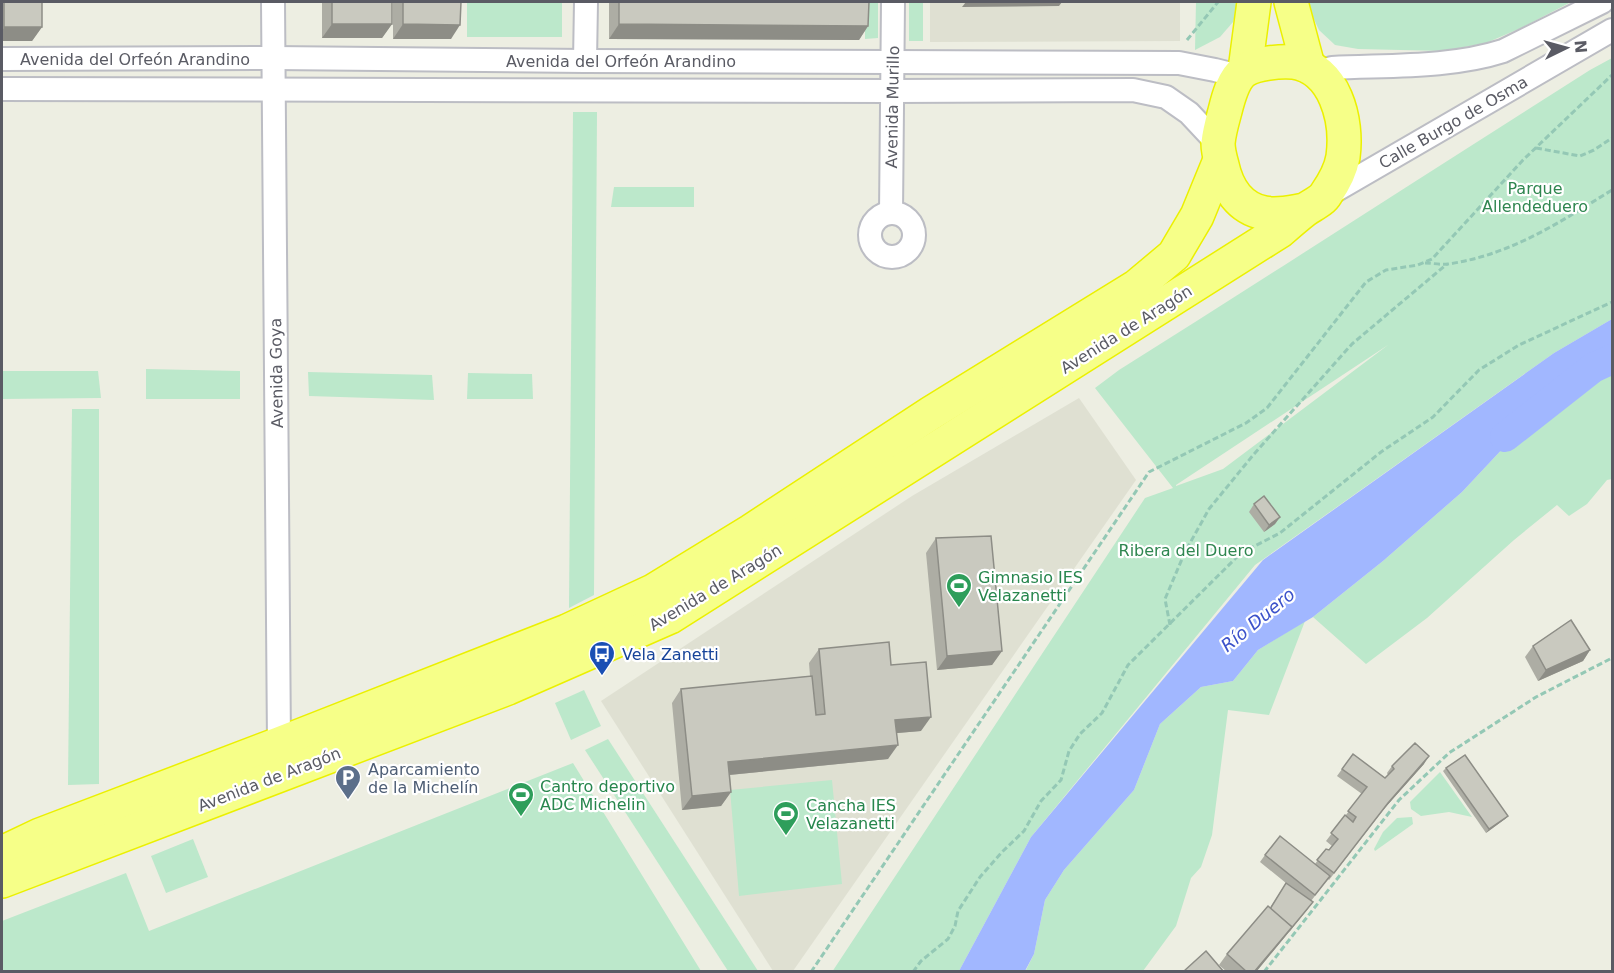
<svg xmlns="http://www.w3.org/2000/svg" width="1614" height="973" viewBox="0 0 1614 973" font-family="'DejaVu Sans',sans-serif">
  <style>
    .education { fill: #dfe0d2 }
    .green { fill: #bce8cb; fill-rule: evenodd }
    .water { fill: #a1b7ff }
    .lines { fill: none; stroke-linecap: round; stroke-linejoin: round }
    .river { stroke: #a1b7ff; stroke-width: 30 }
    .minor-casing { stroke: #bcbdc4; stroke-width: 26 }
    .highway-casing { stroke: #ebf000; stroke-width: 36 }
    .path { stroke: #94c8b5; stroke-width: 3; stroke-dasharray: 6 3; stroke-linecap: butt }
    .minor { stroke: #fff; stroke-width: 22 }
    .highway { stroke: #f6ff88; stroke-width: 33 }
    .wall { fill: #adada4 }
    .shaded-wall { fill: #8d8d86 }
    .building { fill: #c9c9bf; stroke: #8d8d86; stroke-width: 1.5 }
    .labels { text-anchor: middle; stroke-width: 4.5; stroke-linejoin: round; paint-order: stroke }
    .street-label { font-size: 16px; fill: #5a5b64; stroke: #fff }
    .park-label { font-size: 16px; fill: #2f8650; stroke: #fff }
    .leisure-label { font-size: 16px; fill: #27864d; stroke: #fff; text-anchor: start }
    .transit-label { font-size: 16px; fill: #164399; stroke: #fff; text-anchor: start }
    .service-label { font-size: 16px; fill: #4e5e75; stroke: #fff; text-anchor: start }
    .water-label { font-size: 18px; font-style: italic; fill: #3c52ca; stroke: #fff }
  </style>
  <rect width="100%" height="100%" fill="#edeee2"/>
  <!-- education -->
  <g class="education">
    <path d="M930,2h250v39l-250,1z"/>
    <path d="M1079,398l57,82 -343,491h-20l-172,-270 311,-205z"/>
  </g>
  <!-- green -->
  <g class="green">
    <rect x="467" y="2" width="95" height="35"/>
    <path d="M865,2h13v36l-13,1z"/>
    <rect x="909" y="2" width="14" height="39"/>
    <path d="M1196,2h43l-6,20 -13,15 -25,13z"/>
    <path d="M1306,2h265l-50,26 -35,15 -43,8 -85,-2 -23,-4 -16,-15z"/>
    <path d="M1612,58v261l-58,34 -299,212 -224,272 -72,134 -127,1 313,-474 28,-10 -78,-100 24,-18c157,-99 314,-200 471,-300zM1388,345l-165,124 -47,17v-1z"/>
    <path d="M573,112h24l-3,483 -25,13z"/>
    <path d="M614,187h80v20h-83z"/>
    <path d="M1612,359v120l-5,1 -20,24 -18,12 -12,-11 -43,35 -87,78 -61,46 -53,-47 70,-56 79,-69 74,-79 57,-45z"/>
    <path d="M146,369l94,2v28h-94z"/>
    <path d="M2,371h96l3,27 -99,1z"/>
    <path d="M308,372l124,3 2,25 -125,-4z"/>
    <path d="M468,373l64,1 1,25h-66z"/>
    <path d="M72,409h27v375l-31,1z"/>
    <path d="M1305,621l-36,94 -41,-5 -16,125 -11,32 -10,11 -15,48 -33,45 -118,1 9,-18 11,-54 19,-30 70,-80 26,-66 41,-37 32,-6 25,-31z"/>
    <path d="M584,690l17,36 -30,14 -16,-37z"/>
    <path d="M608,739l150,232h-30l-143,-221z"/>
    <path d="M573,763l128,208h-699v-50l124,-48 23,58z"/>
    <path d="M1440,772l32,45 -23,-5 -28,4 -10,-7 -1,-7z"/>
    <path d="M832,780l10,104 -103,12 -9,-106z"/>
    <path d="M1412,817l1,7 -38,27 -1,-2 9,-17 14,-14z"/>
    <path d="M193,839l15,38 -42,16 -15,-37z"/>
  </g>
  <!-- water -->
  <path class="water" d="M1612,319v40l-19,9 -57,45 -74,79 -79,69 -70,56 -55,33 -25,31 -32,6 -41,37 -26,66 -70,80 -19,30 -11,54 -9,17h-66l72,-134 232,-277 291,-207z"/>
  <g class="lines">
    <!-- river -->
    <path class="river" d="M1505,437l88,-69 19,-9"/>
    <defs>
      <g id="minor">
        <path d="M2,59l271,-1 312,3 594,2 36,7 24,6"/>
        <path d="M585,61l1,-59"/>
        <path d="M1319,72l13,-4c55,-3 118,0 171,-17l99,-49"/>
        <path d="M2,89l891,2 240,-1 33,7 23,16 29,31"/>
        <path d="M1326,196l286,-166"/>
        <circle cx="892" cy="235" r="22"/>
        <path d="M891,213l2,-211"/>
        <path d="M269,750l10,-6 -6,-742"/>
      </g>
      <g id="highway">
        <path d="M1291,2l17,64"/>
        <path d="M1245,70l9,-68"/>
        <path d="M2,853l38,-18 239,-91 288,-113 86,-40 98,-60 180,-118 206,-127 37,-31 23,-39 23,-56"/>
        <path d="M2,881l506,-193 162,-71 610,-386c8,-7 16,-14 25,-21 7,-5 17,-9 21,-16 7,-10 15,-25 17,-37 5,-37 -8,-89 -50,-95 -12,-1 -38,1 -49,9 -11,8 -16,28 -19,40 -3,11 -6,21 -7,32 0,7 2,15 4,22 5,23 17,43 42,48 14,3 28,-1 41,-3"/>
      </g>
    </defs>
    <!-- minor casing -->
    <use href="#minor" class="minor-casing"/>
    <!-- highway casing -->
    <use href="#highway" class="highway-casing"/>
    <!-- path -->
    <g class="path">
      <path d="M1187,40l31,-38"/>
      <path d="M1536,148l44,8 14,-6 18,-12"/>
      <path d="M1425,263c7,0 16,2 23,1 63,-9 112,-42 164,-74"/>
      <path d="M1170,625l-5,-26 20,-47 24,-43 45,-55 98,-110 95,-80"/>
      <path d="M811,972l338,-500 97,-49 21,-15 99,-126 20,-12 32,-5 14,-6 91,-99 89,-85"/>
      <path d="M913,972l8,-11 27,-22 7,-13 3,-15 22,-34 22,-25 22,-21 17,-30 20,-21 8,-29 11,-17 22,-21 26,-48 113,-112 39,-20 101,-81 52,-35 46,-47 40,-25 93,-43"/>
      <path d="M1264,972l135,-172 50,-47 87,-56 76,-39"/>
    </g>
    <!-- minor -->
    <use href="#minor" class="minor"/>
    <!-- highway -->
    <use href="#highway" class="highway"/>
  </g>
  <!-- wall -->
  <g class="wall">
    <path d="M2,2h40v25l-10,14h-30z"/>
    <path d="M322,2h70v22l-10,14h-60z"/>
    <path d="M393,2h68l-10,37h-58z"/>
    <path d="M609,2h260l-1,24 -9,14 -250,-1z"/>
    <path d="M1254,504l26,13 -5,7 -11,8 -15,-20z"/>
    <path d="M936,538l66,113 -10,14 -55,5 -11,-117z"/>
    <path d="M1533,646l57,4 -7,11 -45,20 -13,-24z"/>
    <path d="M819,649l72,16 30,66 -24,2 -9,26 -158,16 1,17 -10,14 -39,4 -10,-107 9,-14 129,-13 -1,-13z"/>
    <path d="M1353,754l32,24 3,-3 -1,-2 5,-7 32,-2 -41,46 -54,70 -1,-1 -17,22 -3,8 -52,63h-29l-8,-7 8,-11 43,-46 16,-25 -26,-21 5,-7 50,9 11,-15 3,1 3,-4 -6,-5 36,-47 -25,-18z"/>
    <path d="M1446,768l62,48 -3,3 -19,14 -43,-62z"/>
  </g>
  <!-- shaded-wall -->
  <g class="shaded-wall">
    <path d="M966,2h96l-3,4 -97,1z"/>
    <path d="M332,24h60l-10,14h-60z"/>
    <path d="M403,24l57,1 -9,14h-58z"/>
    <path d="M619,24l249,2 -9,14 -250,-1z"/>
    <path d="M4,27h38l-10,14h-30v-10z"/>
    <path d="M1280,517l-5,7 -11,8 5,-7z"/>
    <path d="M1590,650l-7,11 -45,20 8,-11z"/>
    <path d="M1002,651l-10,14 -55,5 10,-14z"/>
    <path d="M931,717l-10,14 -35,3 9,-14z"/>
    <path d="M898,745l-10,14 -170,17 10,-14z"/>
    <path d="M1429,756l-5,8 -41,46 -54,70 59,-77z"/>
    <path d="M731,792l-10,14 -39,4 10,-14z"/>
    <path d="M1508,816l-3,3 -19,14 3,-4z"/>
    <path d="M1313,902l-29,36 -28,34h-2z"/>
  </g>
  <!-- building -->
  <g class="building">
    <rect x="4" y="2" width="38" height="25"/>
    <rect x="332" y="2" width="60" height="22"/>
    <path d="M403,2h58l-1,23 -57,-1z"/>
    <path d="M619,2h250l-1,24 -249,-2z"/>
    <path d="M1264,496l16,21 -11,8 -15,-21z"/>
    <path d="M991,536l11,115 -55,5 -11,-118z"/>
    <path d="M1571,620l19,30 -44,20 -13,-24z"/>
    <path d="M889,642l2,23 35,-3 5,55 -36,3 3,25 -170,17 3,30 -39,4 -11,-107 131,-13 4,39 9,-1 -6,-65z"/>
    <path d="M1415,743l14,13 -41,47 -54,70 -17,-13 9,-11 3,1 9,-11 -7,-6 14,-18 8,7 3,-5 -8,-6 19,-24 -25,-18 11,-15 32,24 9,-9 -2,-3z"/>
    <path d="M1465,755l43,61 -19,13 -43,-61z"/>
    <path d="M1280,836l50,40 -15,19 -50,-40z"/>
    <path d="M1286,883l27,19 -24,29 3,-4 -22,-18z"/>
    <path d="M1268,906l24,21 -38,45h-7l-20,-18z"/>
    <path d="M1206,951l18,21h-40v-1z"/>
  </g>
  <!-- icons -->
  <defs>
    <symbol id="stadium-pin" viewBox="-11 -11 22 30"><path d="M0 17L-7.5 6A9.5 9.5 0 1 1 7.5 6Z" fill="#2e9e5b" stroke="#fff"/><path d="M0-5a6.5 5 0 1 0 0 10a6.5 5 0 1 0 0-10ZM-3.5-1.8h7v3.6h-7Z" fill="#fff"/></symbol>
    <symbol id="bus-pin" viewBox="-11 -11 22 30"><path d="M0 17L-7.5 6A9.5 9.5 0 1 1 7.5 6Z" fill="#1a4fb4" stroke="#fff"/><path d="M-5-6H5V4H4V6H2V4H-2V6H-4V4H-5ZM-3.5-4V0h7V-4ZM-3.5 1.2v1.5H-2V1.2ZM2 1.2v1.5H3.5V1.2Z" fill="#fff"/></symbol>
    <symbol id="parking-pin" viewBox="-11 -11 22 30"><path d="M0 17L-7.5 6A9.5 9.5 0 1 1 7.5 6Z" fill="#5c6f8a" stroke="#fff"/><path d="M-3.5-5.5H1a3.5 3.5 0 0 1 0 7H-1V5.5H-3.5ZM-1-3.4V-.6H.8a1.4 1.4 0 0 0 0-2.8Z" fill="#fff"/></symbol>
  </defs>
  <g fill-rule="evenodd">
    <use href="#stadium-pin" x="944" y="571" width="30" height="40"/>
    <use href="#bus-pin" x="587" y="639" width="30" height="40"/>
    <use href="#parking-pin" x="333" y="763" width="30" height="40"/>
    <use href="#stadium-pin" x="506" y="780" width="30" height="40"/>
    <use href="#stadium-pin" x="771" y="799" width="30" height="40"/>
  </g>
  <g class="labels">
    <!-- street labels -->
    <g class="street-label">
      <text x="135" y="65">Avenida del Orfeón Arandino</text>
      <text x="621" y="67">Avenida del Orfeón Arandino</text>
      <text transform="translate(892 107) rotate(-89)" y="6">Avenida Murillo</text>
      <text transform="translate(1453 122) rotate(-30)" y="6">Calle Burgo de Osma</text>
      <text transform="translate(1126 329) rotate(-32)" y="6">Avenida de Aragón</text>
      <text transform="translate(276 373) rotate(-91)" y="6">Avenida Goya</text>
      <text transform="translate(715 587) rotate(-31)" y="6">Avenida de Aragón</text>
      <text transform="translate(269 779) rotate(-21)" y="6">Avenida de Aragón</text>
    </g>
    <!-- park labels -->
    <g class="park-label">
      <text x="1535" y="194">Parque<tspan x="1535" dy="18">Allendeduero</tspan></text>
      <text x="1186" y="556">Ribera del Duero</text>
    </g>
    <!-- leisure labels -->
    <g class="leisure-label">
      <text x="978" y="583">Gimnasio IES<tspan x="978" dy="18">Velazanetti</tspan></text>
      <text x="540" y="792">Cantro deportivo<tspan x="540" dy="18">ADC Michelin</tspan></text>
      <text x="806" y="811">Cancha IES<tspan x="806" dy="18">Velazanetti</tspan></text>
    </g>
    <!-- transit labels -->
    <g class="transit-label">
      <text x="622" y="660">Vela Zanetti</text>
    </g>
    <!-- service labels -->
    <g class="service-label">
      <text x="368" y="775">Aparcamiento<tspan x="368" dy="18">de la Michelín</tspan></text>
    </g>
    <!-- water labels -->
    <g class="water-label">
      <text transform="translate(1258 620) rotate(-39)" y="6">Río Duero</text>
    </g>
  </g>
  <!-- border -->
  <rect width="1614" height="973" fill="none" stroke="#5a5b64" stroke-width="6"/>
  <!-- north arrow -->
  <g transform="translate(1566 48) rotate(85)" stroke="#ffffff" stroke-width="4.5" paint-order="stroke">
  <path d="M0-4.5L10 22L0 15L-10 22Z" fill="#5a5b64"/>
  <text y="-9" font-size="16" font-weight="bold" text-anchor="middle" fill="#5a5b64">N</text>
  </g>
</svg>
